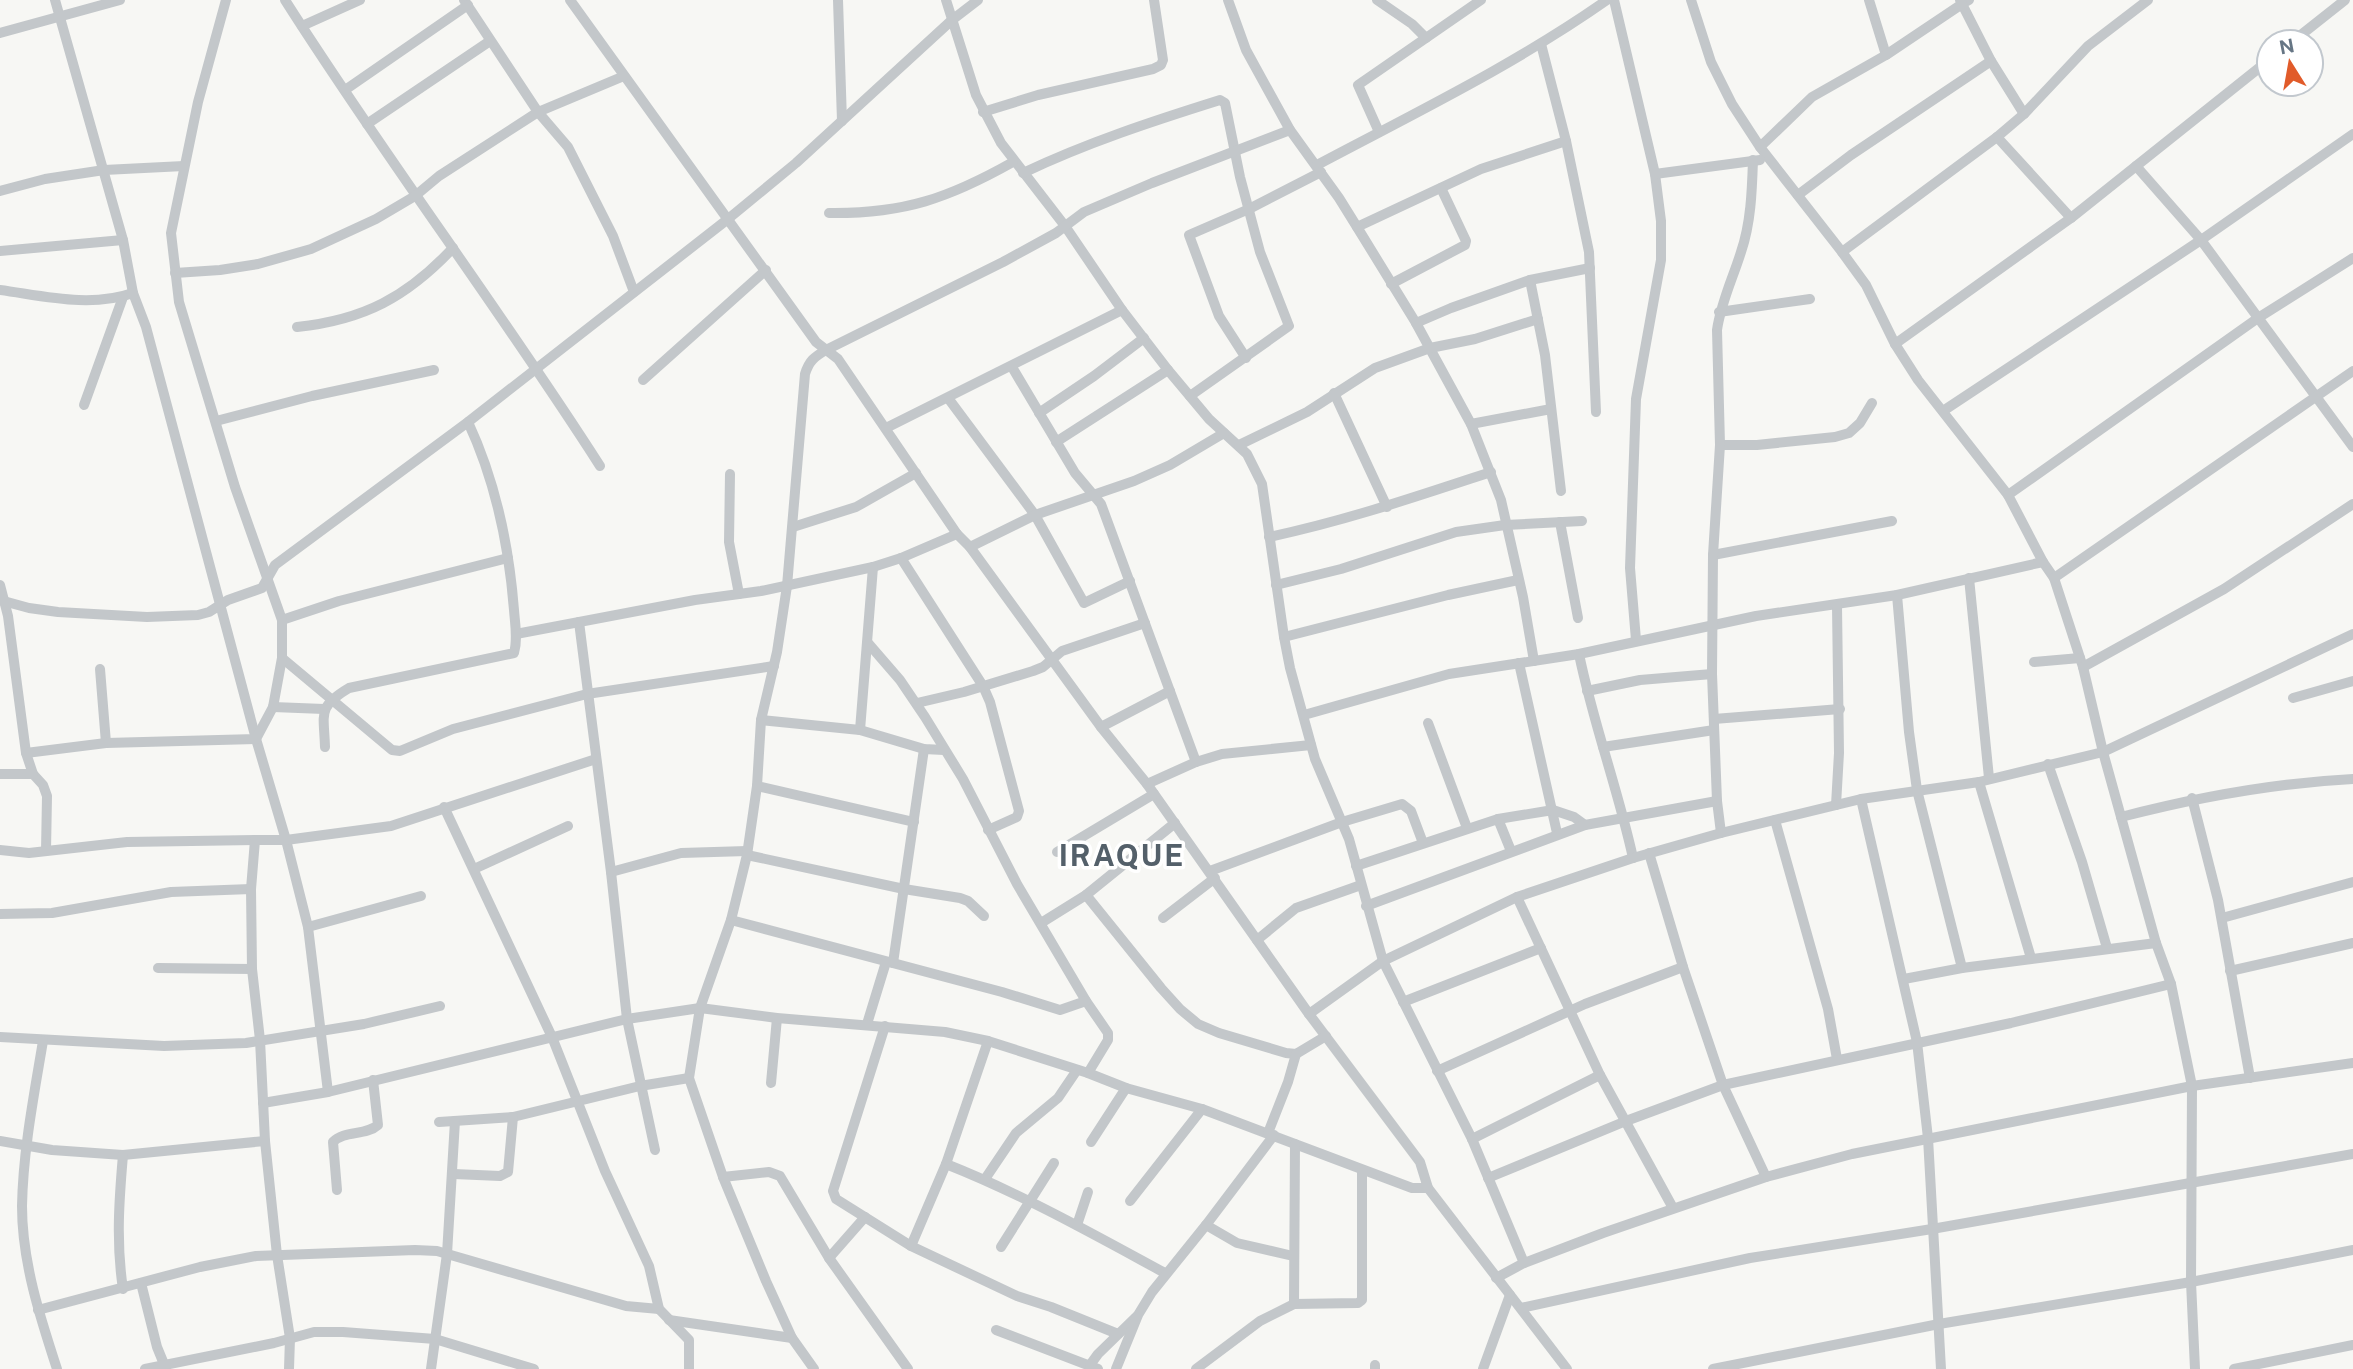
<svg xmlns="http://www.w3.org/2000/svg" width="2353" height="1369" viewBox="0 0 2353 1369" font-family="'Public Sans',sans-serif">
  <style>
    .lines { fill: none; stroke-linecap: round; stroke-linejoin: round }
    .minor { stroke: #c3c7ca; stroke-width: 10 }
    .labels { text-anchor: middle; stroke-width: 7; stroke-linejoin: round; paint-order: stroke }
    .district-label { font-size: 30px; font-weight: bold; letter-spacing: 2px; fill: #54606a; stroke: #fff }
  </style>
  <rect width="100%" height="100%" fill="#f7f7f4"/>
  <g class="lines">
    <!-- minor -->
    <g class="minor">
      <path d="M55,0l68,240 10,53 13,34 110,412 30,101 22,87 20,165"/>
      <path d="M285,0c101,159 214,308 315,466"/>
      <path d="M464,0l74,112 30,35 45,89 21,56"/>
      <path d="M570,0l246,342 22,17 119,175 13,13 131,180 46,57 162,230 111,148 8,26 139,181"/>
      <path d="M838,0l4,121"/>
      <path d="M946,0l30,95 25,48 64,83 57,84 46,60 41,49 38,35 15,30 22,153 6,31 25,91 34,80 34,122 89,178 52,124"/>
      <path d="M1228,0l18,50 44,80 49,68 18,29 59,96 55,101 30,76 22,97 11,64"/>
      <path d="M1377,0l35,24 14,14"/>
      <path d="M1614,0l41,174 6,47v39l-25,139 -6,169 6,72"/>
      <path d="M1691,0l20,62 21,42 28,43 82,105 24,33 29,59 23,36 90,115 35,67 11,16 29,89 20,85 53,191 15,41 21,102 -1,196 4,87"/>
      <path d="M1869,0l17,55"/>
      <path d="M1969,0l-7,4 29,57 33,53"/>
      <path d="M302,26l58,-26"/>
      <path d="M0,33l120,-33"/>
      <path d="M2292,42l53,-42"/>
      <path d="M1541,44l25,97 23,111 7,160"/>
      <path d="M345,90l123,-85"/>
      <path d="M983,112l55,-17 115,-26 8,-4 2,-5 -9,-60"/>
      <path d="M367,124l123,-83"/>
      <path d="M1379,132l-21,-47 123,-85"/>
      <path d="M1997,137l74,81"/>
      <path d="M1760,147l52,-50 74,-42 76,-51 -2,-4"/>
      <path d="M1317,165c98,-52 199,-101 290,-165"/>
      <path d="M2136,166l65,74 152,207"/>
      <path d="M1023,173c63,-30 130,-52 197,-73l5,3 15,74 20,75 29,74 -99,70"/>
      <path d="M1655,174l105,-14"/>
      <path d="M0,191l45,-12 59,-9 80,-4"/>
      <path d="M1798,195l53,-40 140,-94"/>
      <path d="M829,213c75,1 120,-15 184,-51"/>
      <path d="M1357,227l124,-58 85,-28"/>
      <path d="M0,251l123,-11"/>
      <path d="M1842,252l155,-115 27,-23 64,-68 60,-46"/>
      <path d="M175,273l45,-3 38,-6 53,-15 65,-30 39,-23 24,-20 99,-64 86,-36"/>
      <path d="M1530,280l15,75 16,136"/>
      <path d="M1391,284l74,-39 1,-4 -25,-53"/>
      <path d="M0,290c44,6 90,18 133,3"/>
      <path d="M1719,312l91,-13"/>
      <path d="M1416,323l35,-15 79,-28 60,-12"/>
      <path d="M297,327c67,-7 110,-30 156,-79"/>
      <path d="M1895,344l176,-126 198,-158"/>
      <path d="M1246,358l-27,-42 -30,-81 60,-26 72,-37"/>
      <path d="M1012,367l63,106 26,31 95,258"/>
      <path d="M643,380l123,-110"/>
      <path d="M1334,393l53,114"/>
      <path d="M948,398l87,117 49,88 46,-22"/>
      <path d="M84,405l39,-108"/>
      <path d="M1943,411l258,-171 152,-106"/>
      <path d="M1039,413l55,-37 50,-38"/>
      <path d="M216,421l96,-25 122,-26"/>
      <path d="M1471,424l80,-15"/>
      <path d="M886,428l236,-118"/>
      <path d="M1056,442l112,-72"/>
      <path d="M1239,445l68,-33 68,-44 55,-20 45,-9 63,-20"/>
      <path d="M1720,445h37l78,-8 14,-4 11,-10 12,-20"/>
      <path d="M730,474l-1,68 10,52"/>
      <path d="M2008,495l250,-177 95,-60"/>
      <path d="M1560,522l18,96"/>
      <path d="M793,527l63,-20 60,-34"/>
      <path d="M1269,537c76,-16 149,-41 222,-65"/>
      <path d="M970,547l65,-32 99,-34 36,-16 54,-32"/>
      <path d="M1713,555l179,-34"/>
      <path d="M901,558l82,128 7,16 29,109 -2,6 -29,13"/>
      <path d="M1969,578l20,200"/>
      <path d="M2054,578l299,-207"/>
      <path d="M0,585l8,31 18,137 7,21 10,11 4,11 -1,55"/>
      <path d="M1276,585l65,-16 115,-37 49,-7 77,-4"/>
      <path d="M1897,595l12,137 8,58 45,178"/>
      <path d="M0,600l29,8 29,4 89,5 51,-2 11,-3 19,-12 34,-12 13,-23 193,-143 260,-203 68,-56 156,-143 26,-20"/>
      <path d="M282,620l57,-19 169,-43"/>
      <path d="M579,622l32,250 16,147 28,131"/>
      <path d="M516,634l179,-34 66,-9 112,-24 28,-9 56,-24"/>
      <path d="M1284,637l164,-42 70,-15"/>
      <path d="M868,643l32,37 25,37 38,62 54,105 69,117 22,32v7l-20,33"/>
      <path d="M1579,654c14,69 39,135 54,204"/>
      <path d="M282,658l110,92 8,1 53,-22 134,-35 187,-28"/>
      <path d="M2034,662l46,-4"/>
      <path d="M1519,663l38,170"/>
      <path d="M2083,667l141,-78 129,-85"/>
      <path d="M100,669l6,74"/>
      <path d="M1587,691l53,-11 72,-6"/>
      <path d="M2293,698l60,-17"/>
      <path d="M917,703l47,-11 69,-21 10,-4 19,-16 83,-28"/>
      <path d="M273,707l51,2"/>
      <path d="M1304,715l145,-41 130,-20 177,-38 141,-21 146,-33"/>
      <path d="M1714,719l126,-10"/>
      <path d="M761,720l99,10 64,19 20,1"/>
      <path d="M1428,723l39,105"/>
      <path d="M1101,727l69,-36"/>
      <path d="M860,730l13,-163"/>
      <path d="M325,747c-1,-34 -8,-40 24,-59l165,-35c4,-14 1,-29 0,-43 -5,-64 -19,-130 -46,-188"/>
      <path d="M1603,747l111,-17"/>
      <path d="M26,753l80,-10 150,-4 17,-32 9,-49v-38l-47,-133 -56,-185 -8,-69 27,-131 28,-102"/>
      <path d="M2048,764l34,98 25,86"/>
      <path d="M0,774h33"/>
      <path d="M1979,782l52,176"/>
      <path d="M1147,784l49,-22 26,-8 89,-9"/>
      <path d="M757,786l157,36"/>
      <path d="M2192,798l26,102 32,178"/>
      <path d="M1861,799l56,243 11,96 13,231"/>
      <path d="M1836,805l3,-52 -2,-147"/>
      <path d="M444,807l108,230 53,134 44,95 10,43 30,31v29"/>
      <path d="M2121,817c77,-20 153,-34 232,-38"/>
      <path d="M1498,819l13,32"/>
      <path d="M1775,820l53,189 9,50"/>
      <path d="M1721,833l-4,-32 -5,-127 1,-119 7,-110 -3,-115c4,-28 16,-52 24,-78 10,-29 11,-62 12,-92"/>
      <path d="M0,850l29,3 98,-11 128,-2"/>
      <path d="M1057,852l97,-58"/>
      <path d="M1649,853l34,114 40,118 43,92"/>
      <path d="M747,855l157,34 56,9 8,3 16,15"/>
      <path d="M1356,866l142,-47 55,-9 21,7 11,8"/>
      <path d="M474,869l94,-43"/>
      <path d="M1210,871l132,-49 60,-18 9,7 12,32"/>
      <path d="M611,872l70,-19 66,-2"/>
      <path d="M1086,895l75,93 19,21 18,15 21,9 67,20 10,1 30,-18"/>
      <path d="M1517,897l83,178 73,133"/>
      <path d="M1366,906l219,-81 132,-24"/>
      <path d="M0,914l52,-1 119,-21 80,-3"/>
      <path d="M1163,918l52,-40"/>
      <path d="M2222,918l131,-36"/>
      <path d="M731,920l271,72 58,18 26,-9"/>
      <path d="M1041,923l45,-28 89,-72"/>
      <path d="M308,927l113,-31"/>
      <path d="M1257,940l39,-32 65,-23"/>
      <path d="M893,963l31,-214"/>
      <path d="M158,968l94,1"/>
      <path d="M2230,971l123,-28"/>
      <path d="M1904,979l58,-11 194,-25"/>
      <path d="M1403,1002l138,-54"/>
      <path d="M1309,1014l74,-53 134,-64 116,-39 88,-25 140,-34 118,-17 124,-30 250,-118"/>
      <path d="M867,1024l19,-62"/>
      <path d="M885,1026l-52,165 3,8 75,47 106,50 34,11 67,27"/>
      <path d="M0,1037l164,9 82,-3 118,-19 76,-18"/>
      <path d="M43,1041c-9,54 -20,110 -21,165 0,56 18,111 35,163"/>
      <path d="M1437,1071l148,-67 98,-37"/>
      <path d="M771,1083l6,-65"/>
      <path d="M263,1103l65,-11 299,-73 73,-11 77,10 168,14 43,9 100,32 38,15 76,21 210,79h16"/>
      <path d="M439,1122l74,-5 127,-31 49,-8"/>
      <path d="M1268,1133l20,-51 8,-28"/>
      <path d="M1472,1139l128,-64"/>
      <path d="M0,1141l52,9 71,5 142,-14"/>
      <path d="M1091,1142l35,-54"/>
      <path d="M946,1164c76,30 147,70 219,109"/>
      <path d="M454,1174l46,2 8,-4 5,-55"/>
      <path d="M723,1177l46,-5 11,4 49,82 79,111"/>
      <path d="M1488,1178l138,-57 97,-36 288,-62 160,-39"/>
      <path d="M985,1179l31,-46 42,-35 19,-28"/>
      <path d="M337,1190l-4,-48c11,-12 33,-6 45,-17l-5,-45"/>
      <path d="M1130,1201l72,-92"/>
      <path d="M1077,1225l11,-33"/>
      <path d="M1206,1225l31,18 56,13"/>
      <path d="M911,1246l35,-82 42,-123"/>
      <path d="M1001,1247l53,-84"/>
      <path d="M829,1258l36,-41"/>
      <path d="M1496,1278l28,-15 79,-30 163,-56 86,-23 340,-68 161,-23"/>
      <path d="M141,1283l16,64 9,22"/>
      <path d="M123,1289c-7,-46 -4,-88 0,-134"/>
      <path d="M1294,1304l64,-1 4,-3v-130"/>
      <path d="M1521,1308l229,-50 182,-29 421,-75"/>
      <path d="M38,1310l162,-43 56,-11 159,-6 22,1 189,55 33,3"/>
      <path d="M669,1320l123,18"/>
      <path d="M996,1330l102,39"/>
      <path d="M1090,1365l8,-11 38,-37"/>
      <path d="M145,1369l129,-26 40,-11h29l92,7 99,30"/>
      <path d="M289,1369l1,-31 -13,-83 -12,-114 -5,-101 -8,-71 -1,-80 4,-49h31l105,-14 205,-67"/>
      <path d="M431,1369l16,-115 8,-133"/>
      <path d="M814,1369l-22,-31 -26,-57 -43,-104 -34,-99 11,-70 31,-88 16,-65 10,-69 4,-66 16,-68 10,-66 18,-212c4,-13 9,-17 21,-24l177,-88 53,-29 28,-21 68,-29 138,-53"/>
      <path d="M1116,1369l22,-54 14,-23 54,-67 68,-90"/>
      <path d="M1196,1369l64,-48 34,-17 1,-160"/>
      <path d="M1375,1369v-4"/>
      <path d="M1483,1369l27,-74"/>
      <path d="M1713,1369l226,-45 252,-42 162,-32"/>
      <path d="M2234,1369l119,-24"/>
    </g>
  </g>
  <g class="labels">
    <!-- district labels -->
    <g class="district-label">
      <text x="1122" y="866">IRAQUE</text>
    </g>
  </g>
  <!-- north arrow -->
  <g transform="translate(2290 63) rotate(349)"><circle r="33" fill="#ffffff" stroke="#c2c8ce" stroke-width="2"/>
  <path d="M0-5L12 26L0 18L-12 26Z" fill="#e15b2a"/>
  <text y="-10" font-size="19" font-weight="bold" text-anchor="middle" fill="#667685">N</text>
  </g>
</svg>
